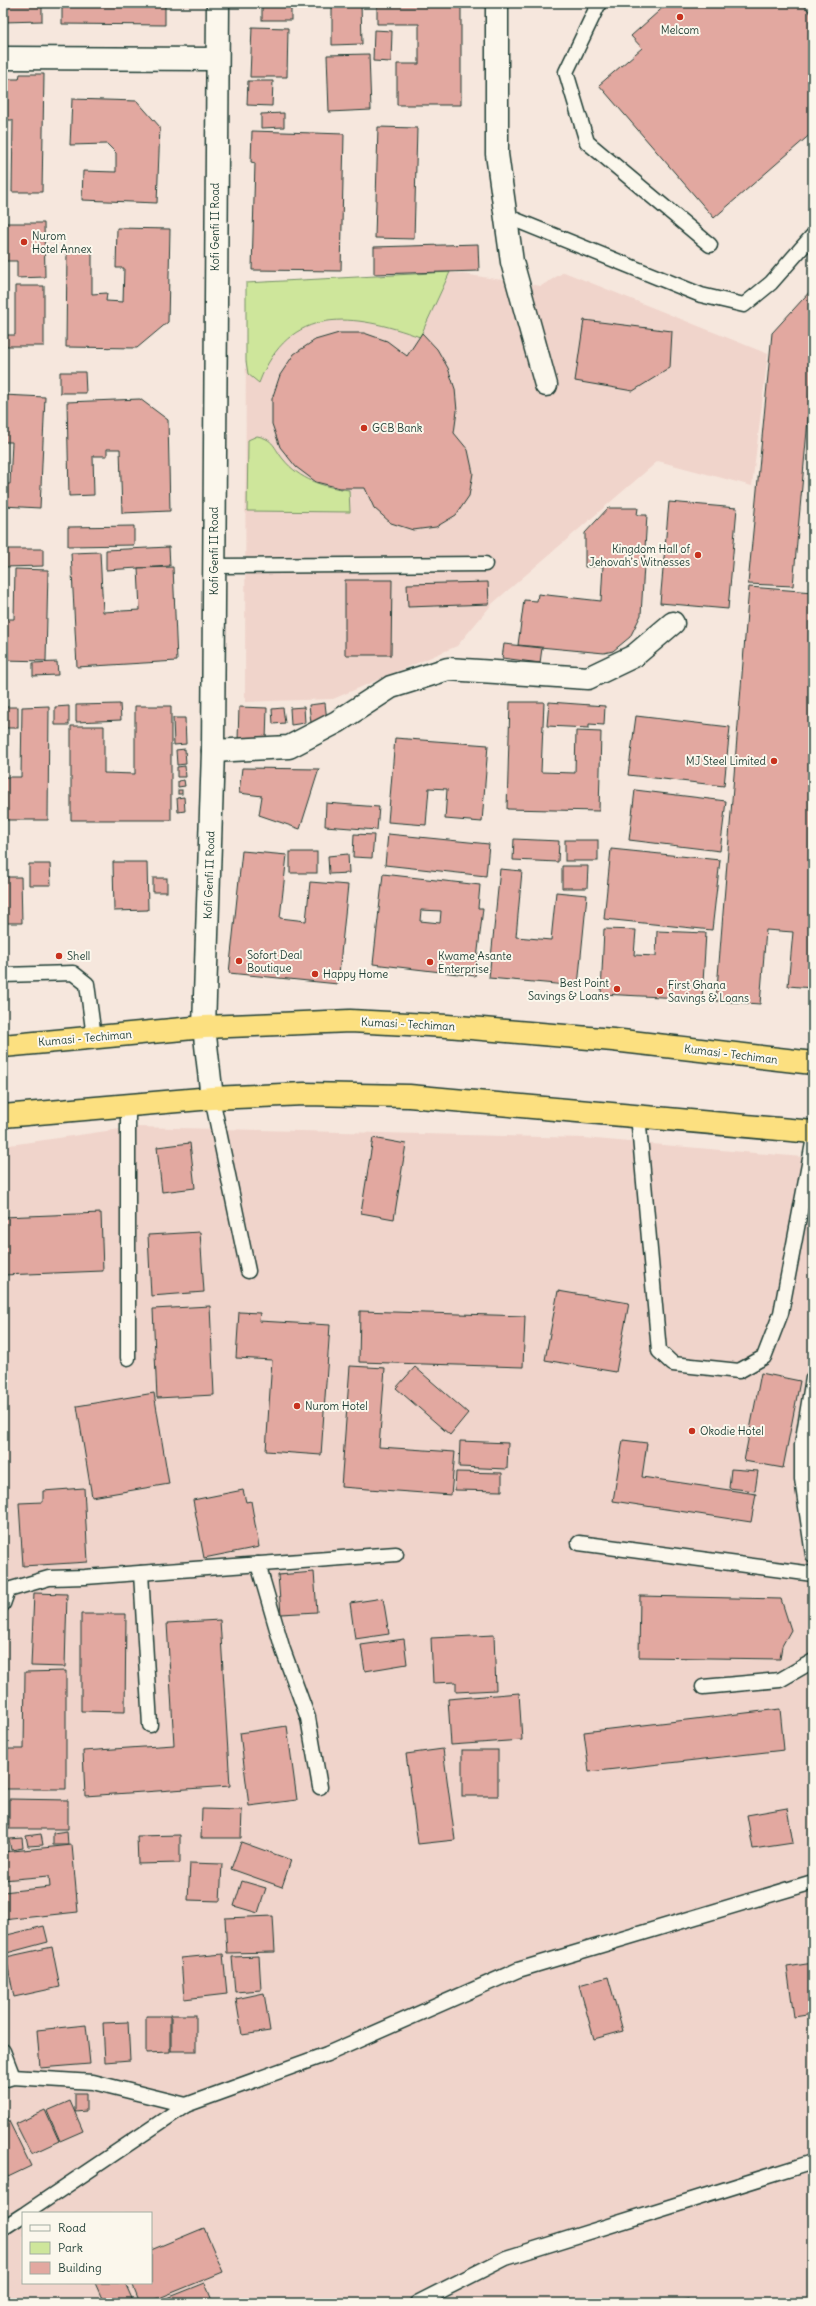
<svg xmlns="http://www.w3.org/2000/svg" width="816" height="2306" viewBox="0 0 816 2306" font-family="Delius,sans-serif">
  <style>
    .built { fill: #f0d4cb; fill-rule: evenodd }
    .green { fill: #cee69b; stroke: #769268 }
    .building { fill: #e2a8a0; stroke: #1f3d34; fill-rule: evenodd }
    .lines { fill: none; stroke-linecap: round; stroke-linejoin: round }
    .lane-casing { stroke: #1f3d34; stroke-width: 17 }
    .street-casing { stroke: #1f3d34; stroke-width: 25 }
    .highway-casing { stroke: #1f3d34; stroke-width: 25 }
    .lane { stroke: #fbf7ec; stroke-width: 14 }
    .street { stroke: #fbf7ec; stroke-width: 22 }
    .highway { stroke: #fce080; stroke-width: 22 }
    .poi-dot { fill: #c8321e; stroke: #fbf7ec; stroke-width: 1.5 }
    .labels { text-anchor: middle; stroke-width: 4; stroke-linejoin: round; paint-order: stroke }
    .poi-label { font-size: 11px; fill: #1f3d34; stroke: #fbf7ec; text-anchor: start }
    .street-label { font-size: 11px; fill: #1f3d34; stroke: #fbf7ec }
  </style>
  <rect width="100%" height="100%" fill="#f6e7dd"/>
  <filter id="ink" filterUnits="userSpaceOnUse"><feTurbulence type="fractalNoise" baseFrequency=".025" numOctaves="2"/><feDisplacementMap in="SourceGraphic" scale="8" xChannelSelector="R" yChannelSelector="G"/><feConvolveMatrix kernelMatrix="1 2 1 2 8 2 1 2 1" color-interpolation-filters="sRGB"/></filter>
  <g filter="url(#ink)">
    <!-- built -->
    <g class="built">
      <path d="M450,272l91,14 23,-14 204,82 -16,132 -94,-25 -165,142 -36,43 -124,53 -88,3 1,-419z"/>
      <path d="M134,1127l450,11 229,20v1145h-810v-1157zM23,2213h128v70h-128z"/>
    </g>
    <!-- green -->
    <g class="green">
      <path d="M450,272l-30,65c-67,-24 -131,-33 -161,46l-11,-9 -2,-13v-78z"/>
      <path d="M257,436c17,3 17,12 26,23 17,21 40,28 66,31l1,22 -103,-1 1,-71z"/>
    </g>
    <!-- building -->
    <g class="building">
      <path d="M3,3h39v18l-39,1z"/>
      <path d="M62,3h103v22l-103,-1z"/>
      <rect x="262" y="3" width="29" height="17"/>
      <path d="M332,3h29l1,41 -30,1z"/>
      <path d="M377,3h84v102h-64v-41h22v-40h-42z"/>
      <path d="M668,3h134l11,13v116l-99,86 -115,-133 43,-37 -11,-12z"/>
      <path d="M252,27l36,1 -1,49h-37z"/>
      <path d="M374,30l18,1 -1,31 -18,-1z"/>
      <path d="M369,54l2,56 -42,2 -2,-57z"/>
      <path d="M20,74h24l-2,118h-30l1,-72h-10v-41h16z"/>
      <path d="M248,81h25l-1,25 -25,-1z"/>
      <path d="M72,99l65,2 23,26 -3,76 -75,-3 1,-29 33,1v-19l-9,-9 -37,1z"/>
      <path d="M284,113v14l-23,1v-14z"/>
      <path d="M378,127l39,1 -3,111 -39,-1z"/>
      <path d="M252,131l92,3 -3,137 -89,-1 3,-107 -4,-1z"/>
      <path d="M3,172h2l1,24h-3z"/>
      <path d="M3,223h41l1,54 -28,1v-17h-14z"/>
      <path d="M117,228l53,1 -2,93 -31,26 -71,-1 1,-97h25v44l15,-1 -1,8 17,1 1,-34h-8z"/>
      <path d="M478,244l1,27 -105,3v-27z"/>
      <path d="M15,286h29v60h-41v-11h12z"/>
      <path d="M813,288v76l-20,222 -45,-2 24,-251z"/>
      <path d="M584,320l88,11 -2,37 -37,23 -58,-10z"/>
      <path d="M339,333h25l23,8 20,15 15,-23 15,16 11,19 7,21 2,22 -3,22 14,17 5,23 -4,23 -13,19 -20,12 -23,3 -22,-7 -17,-15 -9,-20h-25l-24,-6 -20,-15 -16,-20 -8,-23v-25l8,-24 14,-21 21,-14z"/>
      <path d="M60,372h25l1,21h-26z"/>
      <path d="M3,395l42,2 -5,111 -37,-2v-22h7l2,-42h-9z"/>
      <path d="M140,399l28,21 2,91 -48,2 -2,-64h-13v7h-14l1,39 -25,1 -2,-94z"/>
      <path d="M669,502l68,6 -9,101 -68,-6z"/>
      <path d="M608,508h30l-1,7h10l-6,100 -11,22 -17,14 -9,2 -86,-8 6,-45 13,1 1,-7 63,7 2,-35 -18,1v-34z"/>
      <path d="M134,526v19l-66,1v-19z"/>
      <path d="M169,547l1,19 -64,4v-20z"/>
      <path d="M3,549h40v17l-40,1z"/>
      <path d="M100,552l3,60 37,-2 -2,-42 35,-1 4,94 -100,6 -6,-114z"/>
      <path d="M15,569l33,1 -2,91 -43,-1v-41h11z"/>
      <path d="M345,580h47l-1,75h-46z"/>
      <path d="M488,582l1,22 -81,3 -1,-23z"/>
      <path d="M749,587l64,5v396l-25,-2 5,-54 -27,-2 -6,74 -44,-3z"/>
      <path d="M504,644l38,4 -2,15 -38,-5z"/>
      <path d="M57,662l1,13 -25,1v-13z"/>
      <path d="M510,702h34l-3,70 34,1 1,-42 25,1 -2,79 -92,-2z"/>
      <path d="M549,702l56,4 -1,19 -15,-1v4l-42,-2z"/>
      <path d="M325,703l2,18 -16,2 -2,-18z"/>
      <path d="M120,704l1,16 -45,2v-17z"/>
      <path d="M49,706l-1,114h-45v-43h18l1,-70z"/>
      <path d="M69,706v19h-14v-18z"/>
      <path d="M135,706h36v114h-100v-94h33v47l31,1z"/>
      <rect x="3" y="707" width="15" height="21"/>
      <path d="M239,707l28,1 -1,33 -28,-1z"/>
      <path d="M304,707l1,16 -14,2 -1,-17z"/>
      <path d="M283,708l2,15 -12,1 -1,-15z"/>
      <path d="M636,716l94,11 -6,59 -96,-11z"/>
      <path d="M173,718h12l1,26 -12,1z"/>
      <path d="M395,738l93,7 -6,77 -37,-3 2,-30 -18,-1 -3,37 -38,-3z"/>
      <path d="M185,749l1,15 -9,1 -1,-15z"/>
      <path d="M185,766l1,11h-9v-10z"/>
      <path d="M242,768l77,1 -19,60 -41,-14 3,-19 -23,-3z"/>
      <path d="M184,780l1,6 -7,1v-6z"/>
      <rect x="178" y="790" width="4" height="4"/>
      <path d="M635,790l91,11 -6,50 -91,-11z"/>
      <path d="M184,797l1,14 -7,1 -1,-14z"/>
      <path d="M326,803l53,4 -2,23 -52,-4z"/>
      <path d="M354,834l20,1 -2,23 -19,-1z"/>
      <path d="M388,834l101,10 -3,32 -101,-11z"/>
      <path d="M514,839l45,2 -1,21 -45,-2z"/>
      <rect x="565" y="840" width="33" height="21"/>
      <path d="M611,849l109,11 -8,70 -108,-11z"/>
      <path d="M242,851l45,4 -7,63 26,3 4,-39 38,3 -10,99 -109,-11z"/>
      <rect x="290" y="852" width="27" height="21"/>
      <path d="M348,854l1,19 -20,1 -1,-18z"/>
      <path d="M113,862h34l1,48 -34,1z"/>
      <path d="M29,864h21l1,21h-22z"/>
      <path d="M562,866h26l-1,22h-25z"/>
      <path d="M500,869l22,2 -6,66 35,3 5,-48 31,3 -9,91 -89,-8z"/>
      <path d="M383,874l97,11 -2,23h5l-8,68 -102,-12zM421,910l20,1 -1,12 -20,-2z"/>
      <path d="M3,877h18l1,46h-19z"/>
      <rect x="153" y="878" width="14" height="14"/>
      <path d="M604,929l32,1 -2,25 22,1 1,-25 49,2 -4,66 -101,-5z"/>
      <path d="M373,1138l33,6 -12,75 -33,-6z"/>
      <path d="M190,1143l5,45 -33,4 -5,-45z"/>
      <path d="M101,1213l2,58 -100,4v-58z"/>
      <path d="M200,1232l4,60 -53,4 -3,-61z"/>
      <path d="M558,1291l71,12 -13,69 -71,-12z"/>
      <path d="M210,1306l4,89 -57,3 -4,-89z"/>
      <path d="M360,1311l165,5 -2,51 -164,-5z"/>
      <path d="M239,1312l21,1 -1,8 71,4 -9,130 -55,-4 6,-91 -36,-2z"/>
      <path d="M350,1366l35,2 -6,79 76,5 -4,43 -110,-8z"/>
      <path d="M415,1367l53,46 -18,22 -54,-47z"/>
      <path d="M761,1373l39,8 -17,87 -39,-7z"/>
      <path d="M154,1393l15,91 -77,13 -15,-91z"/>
      <path d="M623,1440l24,3 -5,34 114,17 -5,28 -138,-21z"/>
      <path d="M460,1441l48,2 -1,26 -48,-2z"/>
      <path d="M731,1469l27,2 -3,20 -26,-3z"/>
      <path d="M456,1472l46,1v18l-47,-1z"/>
      <path d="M84,1488l4,74 -65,4 -4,-63 24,-1v-11z"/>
      <path d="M243,1490l3,12 5,-1 8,46 -55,11 -11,-58z"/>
      <path d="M314,1572l3,40 -36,2 -3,-39z"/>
      <path d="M34,1593l33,1 -2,73 -34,-1z"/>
      <path d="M640,1596l141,3 10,31 -9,16 -2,13 -141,-2z"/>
      <path d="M383,1598l6,36 -34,5 -5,-36z"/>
      <path d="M81,1614h45l-1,98 -44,-1z"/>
      <path d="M220,1620l10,166 -145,10 -2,-45 91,-6 -7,-122z"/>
      <path d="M494,1635l2,55 -40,2v-10l-23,1 -2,-45z"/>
      <path d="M404,1639l3,25 -42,7 -4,-26z"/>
      <path d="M66,1671v118h-63v-40h21l1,-77z"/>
      <path d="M519,1693l3,47 -71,5 -3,-46z"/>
      <path d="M780,1709l4,41 -195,22 -5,-40z"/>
      <path d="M287,1726l10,74 -48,6 -9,-73z"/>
      <path d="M443,1749l12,91 -37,4 -12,-90z"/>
      <rect x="462" y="1750" width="36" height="46"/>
      <path d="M9,1799l59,1v29h-59z"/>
      <path d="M787,1808l6,35 -40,6 -6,-34z"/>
      <path d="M202,1809l40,1 -1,28h-40z"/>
      <path d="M67,1831l1,14h-15v-12z"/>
      <path d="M41,1834l2,11 -15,1 -2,-10z"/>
      <path d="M180,1835v28l-42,1 -1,-28z"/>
      <path d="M22,1838l1,10 -12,2 -2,-11z"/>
      <path d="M241,1842l50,18 -9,27 -51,-18z"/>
      <path d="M72,1845l6,67 -75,8v-28l47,-5 -1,-11 -46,4v-28z"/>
      <path d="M190,1863l32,1 -2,37 -32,-1z"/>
      <path d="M242,1881l24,7 -8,25 -24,-7z"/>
      <path d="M273,1916l2,36 -48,1 -2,-35z"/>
      <path d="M44,1926l4,16 -45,12v-18z"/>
      <path d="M52,1947l8,40 -46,10 -8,-40z"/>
      <path d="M223,1954l4,40 -43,5 -3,-41z"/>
      <path d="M259,1956l2,34 -26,2 -3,-35z"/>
      <path d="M813,1963v51l-19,3 -7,-50z"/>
      <path d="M608,1977l15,54 -29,8 -15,-54z"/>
      <path d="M264,1993l6,38 -28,4 -6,-36z"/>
      <rect x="171" y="2015" width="25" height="36"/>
      <path d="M146,2016h24v36l-24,1z"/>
      <path d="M128,2022l2,38 -25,2 -2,-39z"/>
      <path d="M86,2025l4,39 -50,4 -3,-38z"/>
      <path d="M75,2093h11v18l-11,1z"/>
      <path d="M70,2101l13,30 -23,10 -13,-30z"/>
      <path d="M3,2109l28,57 -23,11 -5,-10z"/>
      <path d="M45,2110l14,31 -28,13 -15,-30z"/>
      <path d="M3,2170l5,10 -5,3z"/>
      <path d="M204,2228l19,44 -76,31h-7l-8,-20h19v-33z"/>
      <path d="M95,2283h30l9,20h-30z"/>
      <path d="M205,2283l8,20h-58z"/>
      <path d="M688,2299l1,4h-15z"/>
    </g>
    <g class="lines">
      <defs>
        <g id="lane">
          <path d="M599,3l-33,69 21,70 123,103"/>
          <path d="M506,216l195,79 43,10 27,-22 42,-48"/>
          <path d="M214,566l271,-2"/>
          <path d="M3,975l70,-2 14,11 7,53"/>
          <path d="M212,1098l36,173"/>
          <path d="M638,1115l21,236 14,13 66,7 25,-14 17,-44 32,-170"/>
          <path d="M128,1358v-253"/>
          <path d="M813,1378l-11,67v34l11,76"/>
          <path d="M579,1543l234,31"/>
          <path d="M258,1564l25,86 25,68 12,69"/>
          <path d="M141,1573l9,152"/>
          <path d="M3,1604l5,-14 41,-12 36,-1 311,-23"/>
          <path d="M703,1687l77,-7 33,-19"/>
          <path d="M3,2051l10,26"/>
          <path d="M3,2080l10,-3 80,5 93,23"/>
          <path d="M26,2213l160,-108 141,-51 191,-84 295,-88"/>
          <path d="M3,2228l20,-13"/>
          <path d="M417,2303l89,-45 307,-96"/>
        </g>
        <g id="street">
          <path d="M497,3v151l15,108 34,123"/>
          <path d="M3,58l214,1"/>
          <path d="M213,751l76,-4 48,-25 54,-35 57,-18 140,9 46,-22 39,-33"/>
          <path d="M212,1098l-8,-71 9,-276 5,-748"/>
        </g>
        <g id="highway">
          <path d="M3,1046l201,-19 146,-6 97,5 166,14 200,23"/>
          <path d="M3,1116l209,-18 92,-4 105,2 404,36"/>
        </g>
      </defs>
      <!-- lane casing -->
      <use href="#lane" class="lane-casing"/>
      <!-- street casing -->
      <use href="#street" class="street-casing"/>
      <!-- highway casing -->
      <use href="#highway" class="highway-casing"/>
      <!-- lane -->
      <use href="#lane" class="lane"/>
      <!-- street -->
      <use href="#street" class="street"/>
      <!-- highway -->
      <use href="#highway" class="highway"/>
    </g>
  </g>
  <!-- markers -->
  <g class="poi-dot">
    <circle cx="680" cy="17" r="4"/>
    <circle cx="24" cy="242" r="4"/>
    <circle cx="364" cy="428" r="4"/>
    <circle cx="698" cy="555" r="4"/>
    <circle cx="774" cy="761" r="4"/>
    <circle cx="59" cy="956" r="4"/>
    <circle cx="239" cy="961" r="4"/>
    <circle cx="430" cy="962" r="4"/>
    <circle cx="315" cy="974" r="4"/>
    <circle cx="617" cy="989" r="4"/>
    <circle cx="660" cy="991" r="4"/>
    <circle cx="297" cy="1406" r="4"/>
    <circle cx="692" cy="1431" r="4"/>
  </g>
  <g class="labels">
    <!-- poi labels -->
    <g class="poi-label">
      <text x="680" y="34" text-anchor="middle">Melcom</text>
      <text x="32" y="240">Nurom<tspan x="32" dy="13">Hotel Annex</tspan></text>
      <text x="372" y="432">GCB Bank</text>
      <text x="690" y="553" text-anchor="end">Kingdom Hall of<tspan x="690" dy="13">Jehovah's Witnesses</tspan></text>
      <text x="766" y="765" text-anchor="end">MJ Steel Limited</text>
      <text x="247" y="959">Sofort Deal<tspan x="247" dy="13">Boutique</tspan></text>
      <text x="67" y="960">Shell</text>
      <text x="438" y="960">Kwame Asante<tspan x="438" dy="13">Enterprise</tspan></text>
      <text x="323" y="978">Happy Home</text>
      <text x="609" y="987" text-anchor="end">Best Point<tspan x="609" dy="13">Savings &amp; Loans</tspan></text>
      <text x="668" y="989">First Ghana<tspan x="668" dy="13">Savings &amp; Loans</tspan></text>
      <text x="305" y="1410">Nurom Hotel</text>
      <text x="700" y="1435">Okodie Hotel</text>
    </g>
    <!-- street labels -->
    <g class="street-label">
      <text transform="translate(215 227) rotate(-90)" y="4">Kofi Genfi II Road</text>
      <text transform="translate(214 551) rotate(-90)" y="4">Kofi Genfi II Road</text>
      <text transform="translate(209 875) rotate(-88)" y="4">Kofi Genfi II Road</text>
      <text transform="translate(408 1024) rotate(3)" y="4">Kumasi - Techiman</text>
      <text transform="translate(85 1038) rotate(-5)" y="4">Kumasi - Techiman</text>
      <text transform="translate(731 1054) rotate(7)" y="4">Kumasi - Techiman</text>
    </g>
  </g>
  <!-- margin -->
  <rect width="816" height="2306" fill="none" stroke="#fbf7ec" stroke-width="16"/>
  <rect x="8" y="8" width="800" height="2290" fill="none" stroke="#1f3d34" stroke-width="1.5" filter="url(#ink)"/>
  <!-- legend -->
  <rect x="22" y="2212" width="130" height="72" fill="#fbf7ec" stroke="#a3ada2"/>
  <rect x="30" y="2225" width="20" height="6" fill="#fbf7ec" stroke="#a3ada2"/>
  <text x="58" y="2232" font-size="12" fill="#1f3d34">Road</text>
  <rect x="30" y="2242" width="20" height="12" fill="#cee69b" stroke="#a3ada2"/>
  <text x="58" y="2252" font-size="12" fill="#1f3d34">Park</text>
  <rect x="30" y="2262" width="20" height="12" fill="#e2a8a0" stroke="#a3ada2"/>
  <text x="58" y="2272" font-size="12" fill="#1f3d34">Building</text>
</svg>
